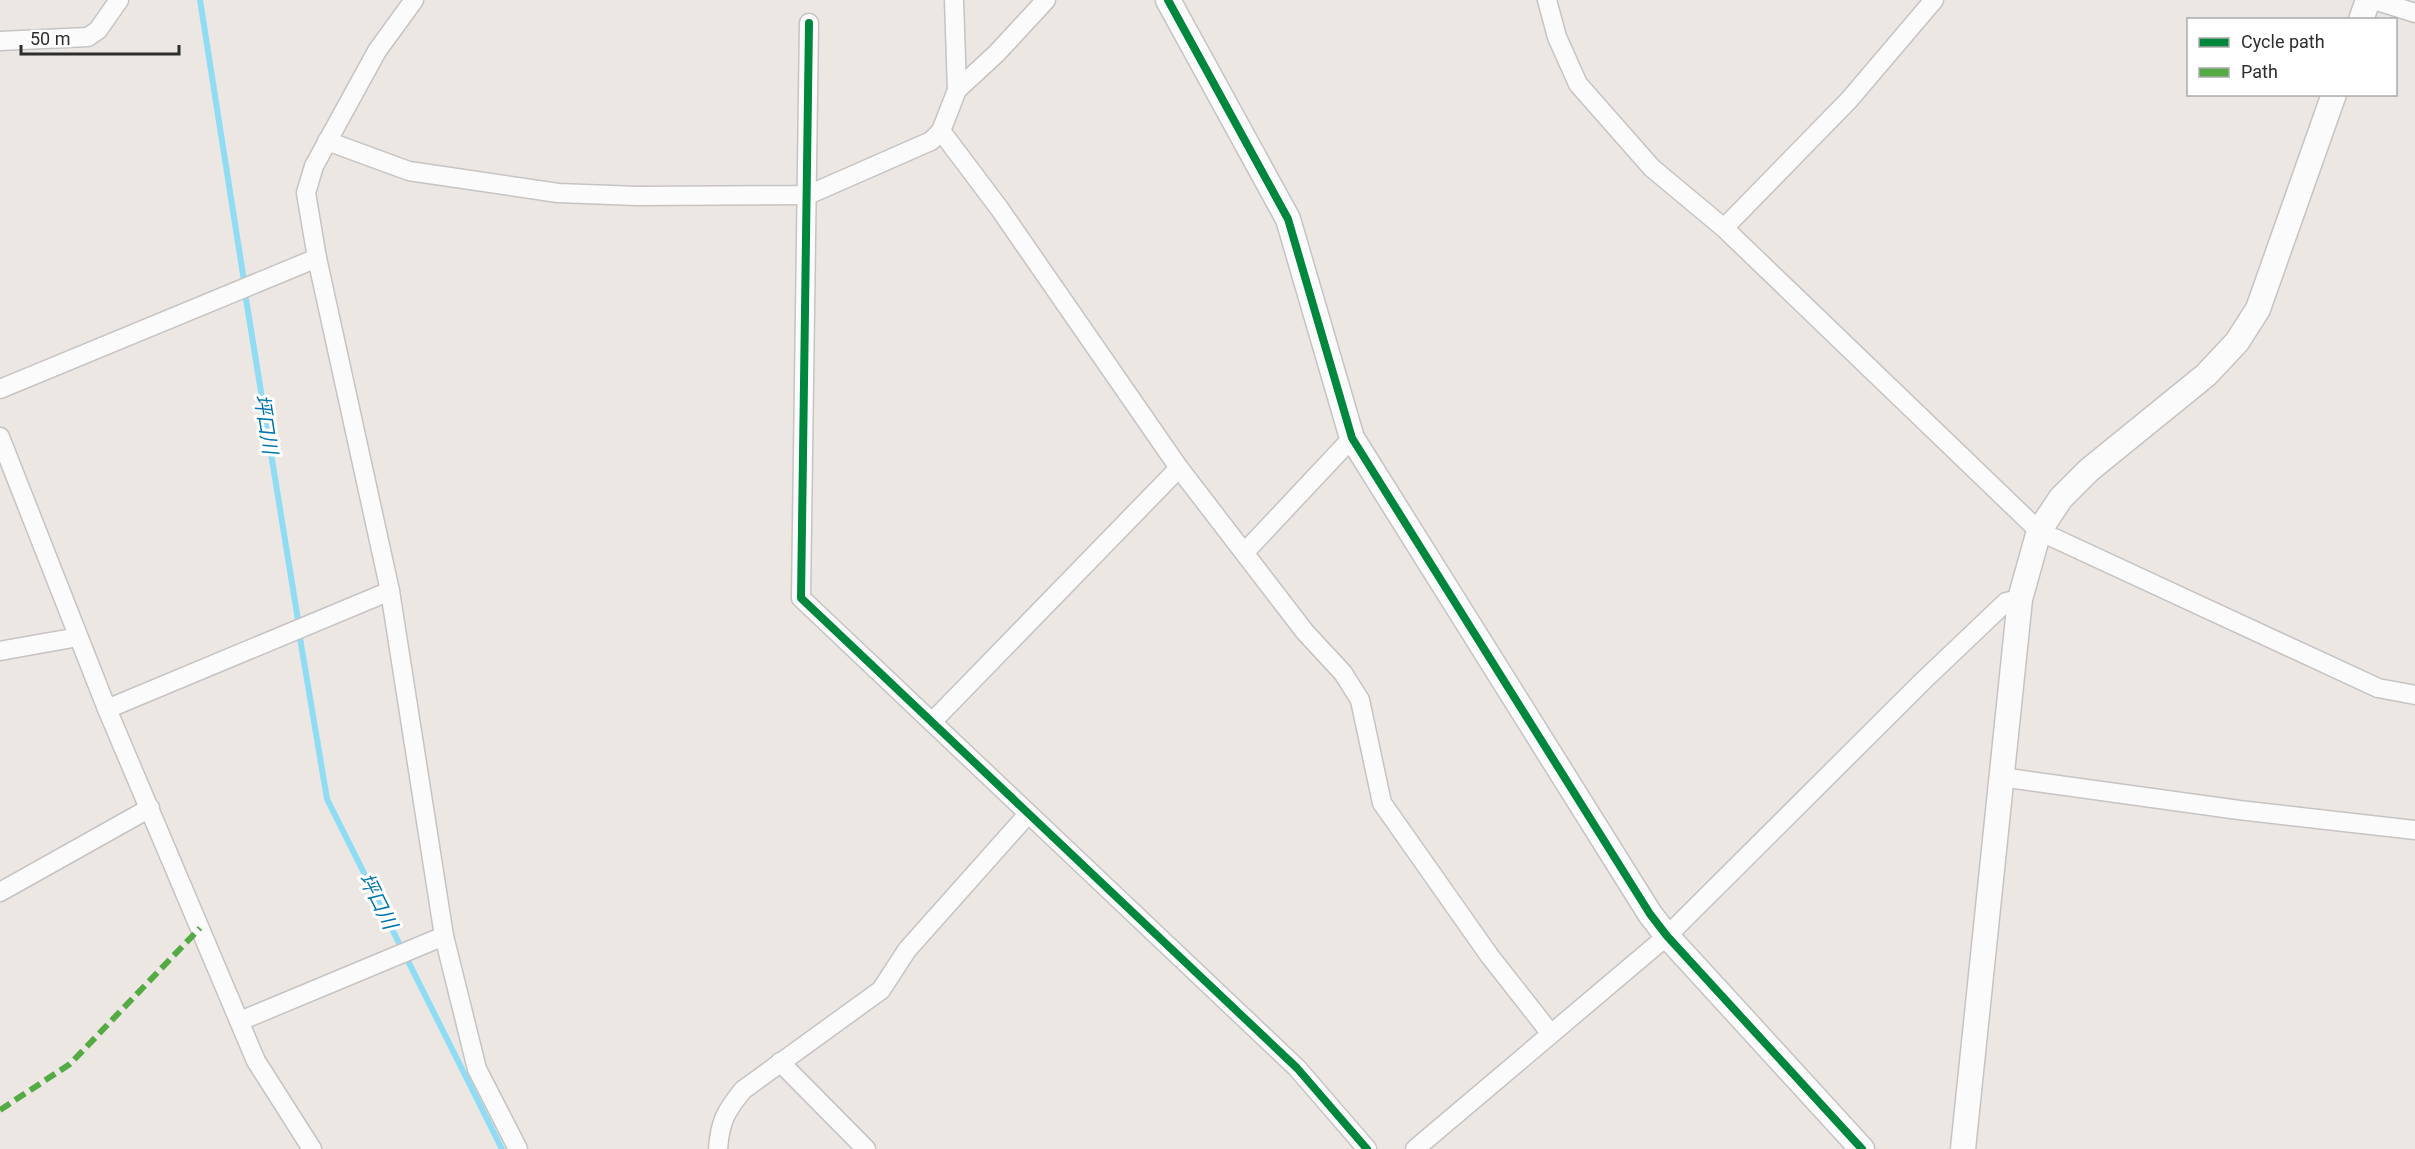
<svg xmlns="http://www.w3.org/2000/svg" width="2415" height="1149" viewBox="0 0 2415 1149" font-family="Roboto,'Noto Sans JP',sans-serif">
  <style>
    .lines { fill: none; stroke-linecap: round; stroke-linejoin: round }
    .stream { stroke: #8fdcf4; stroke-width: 6 }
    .street-casing { stroke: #c5c3c4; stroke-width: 21 }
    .secondary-casing { stroke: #c5c3c4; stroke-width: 27 }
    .street { stroke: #fcfbfb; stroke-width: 18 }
    .secondary { stroke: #fcfbfb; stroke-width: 24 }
    .quiet { stroke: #54ab44; stroke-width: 6; stroke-dasharray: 12 6; stroke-linecap: butt }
    .cycleway-casing { stroke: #fff; stroke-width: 11 }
    .cycleway { stroke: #00873e; stroke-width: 8 }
    .labels { text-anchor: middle; stroke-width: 6; stroke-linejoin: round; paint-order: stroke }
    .water-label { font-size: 20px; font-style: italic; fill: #0075ae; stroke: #fff }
  </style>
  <rect width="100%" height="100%" fill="#ece7e2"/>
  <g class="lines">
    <!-- stream -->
    <g class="stream">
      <path d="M200,0l44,281"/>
      <path d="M246,299l52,321"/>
      <path d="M300,638l27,161 175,350"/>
    </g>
    <defs>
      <g id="street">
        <path d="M414,0l-37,51 -63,115 -8,27 11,65 73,333 54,345 33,133 41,80"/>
        <path d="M954,0l3,90"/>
        <path d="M1547,0l10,37 21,47 74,84 72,60 315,303 339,157 37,7"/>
        <path d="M2374,0l41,13"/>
        <path d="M809,23l-8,575 496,470 70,81"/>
        <path d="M0,41l88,-4 10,-7 21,-30"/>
        <path d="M941,131l58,77 180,260 126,164 38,41 17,27 22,103 107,152 62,79"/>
        <path d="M327,141l82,30 149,22 79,3 171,-1 123,-54 10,-10 16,-41 40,-37 49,-53"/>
        <path d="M1724,228l125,-128 85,-100"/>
        <path d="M0,389l317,-131"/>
        <path d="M0,437l107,272 149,352 56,88"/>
        <path d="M1245,552l107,-114"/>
        <path d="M0,651l78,-14"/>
        <path d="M107,709l283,-118"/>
        <path d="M932,722l247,-254"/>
        <path d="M2001,777l238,33 176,20"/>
        <path d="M0,892l150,-84"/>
        <path d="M240,1021l204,-85"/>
        <path d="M780,1062l86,87"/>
        <path d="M718,1149c2,-28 8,-38 25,-59l138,-100 26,-40 121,-136"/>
        <path d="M1415,1149l252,-213 256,-255 83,-79 14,-3"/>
      </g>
      <g id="secondary">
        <path d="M1168,0l120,219 64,219 298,476 17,22 195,213"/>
        <path d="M2361,20l7,-20"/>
        <path d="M1963,1149l57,-550 19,-68 22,-33 28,-28 117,-95 31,-33 21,-33 76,-215"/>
      </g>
    </defs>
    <!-- street casing -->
    <use href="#street" class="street-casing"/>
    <!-- secondary casing -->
    <use href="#secondary" class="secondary-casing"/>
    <!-- street -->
    <use href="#street" class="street"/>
    <!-- secondary -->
    <use href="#secondary" class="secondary"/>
    <!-- quiet -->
    <path class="quiet" d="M0,1110l70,-46 130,-136"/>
    <defs>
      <g id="cycleway">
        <path d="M1168,0l120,219 64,219 298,476 17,22 195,213"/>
        <path d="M809,23l-8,575 496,470 70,81"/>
      </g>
    </defs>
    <!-- cycleway casing -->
    <use href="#cycleway" class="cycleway-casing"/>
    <!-- cycleway -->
    <use href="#cycleway" class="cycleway"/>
  </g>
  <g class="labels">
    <!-- water labels -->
    <g class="water-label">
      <text transform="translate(266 424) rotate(81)" y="7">坪口川</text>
      <text transform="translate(378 901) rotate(63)" y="7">坪口川</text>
    </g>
  </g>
  <!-- legend -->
  <rect x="2187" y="18" width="210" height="78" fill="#ffffff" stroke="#ababab" stroke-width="1.5"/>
  <rect x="2199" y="38" width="30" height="9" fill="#00873e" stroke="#ababab" stroke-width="1.5"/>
  <text x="2241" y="48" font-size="18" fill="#2d2d2d">Cycle path</text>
  <rect x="2199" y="68" width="30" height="9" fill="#54ab44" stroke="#ababab" stroke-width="1.5"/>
  <text x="2241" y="78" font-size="18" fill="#2d2d2d">Path</text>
  <!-- scale -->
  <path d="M21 45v9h158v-9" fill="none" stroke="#2d2d2d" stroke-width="3"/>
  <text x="30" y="45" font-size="18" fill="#2d2d2d" stroke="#ffffff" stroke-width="4.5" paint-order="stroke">50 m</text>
</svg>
